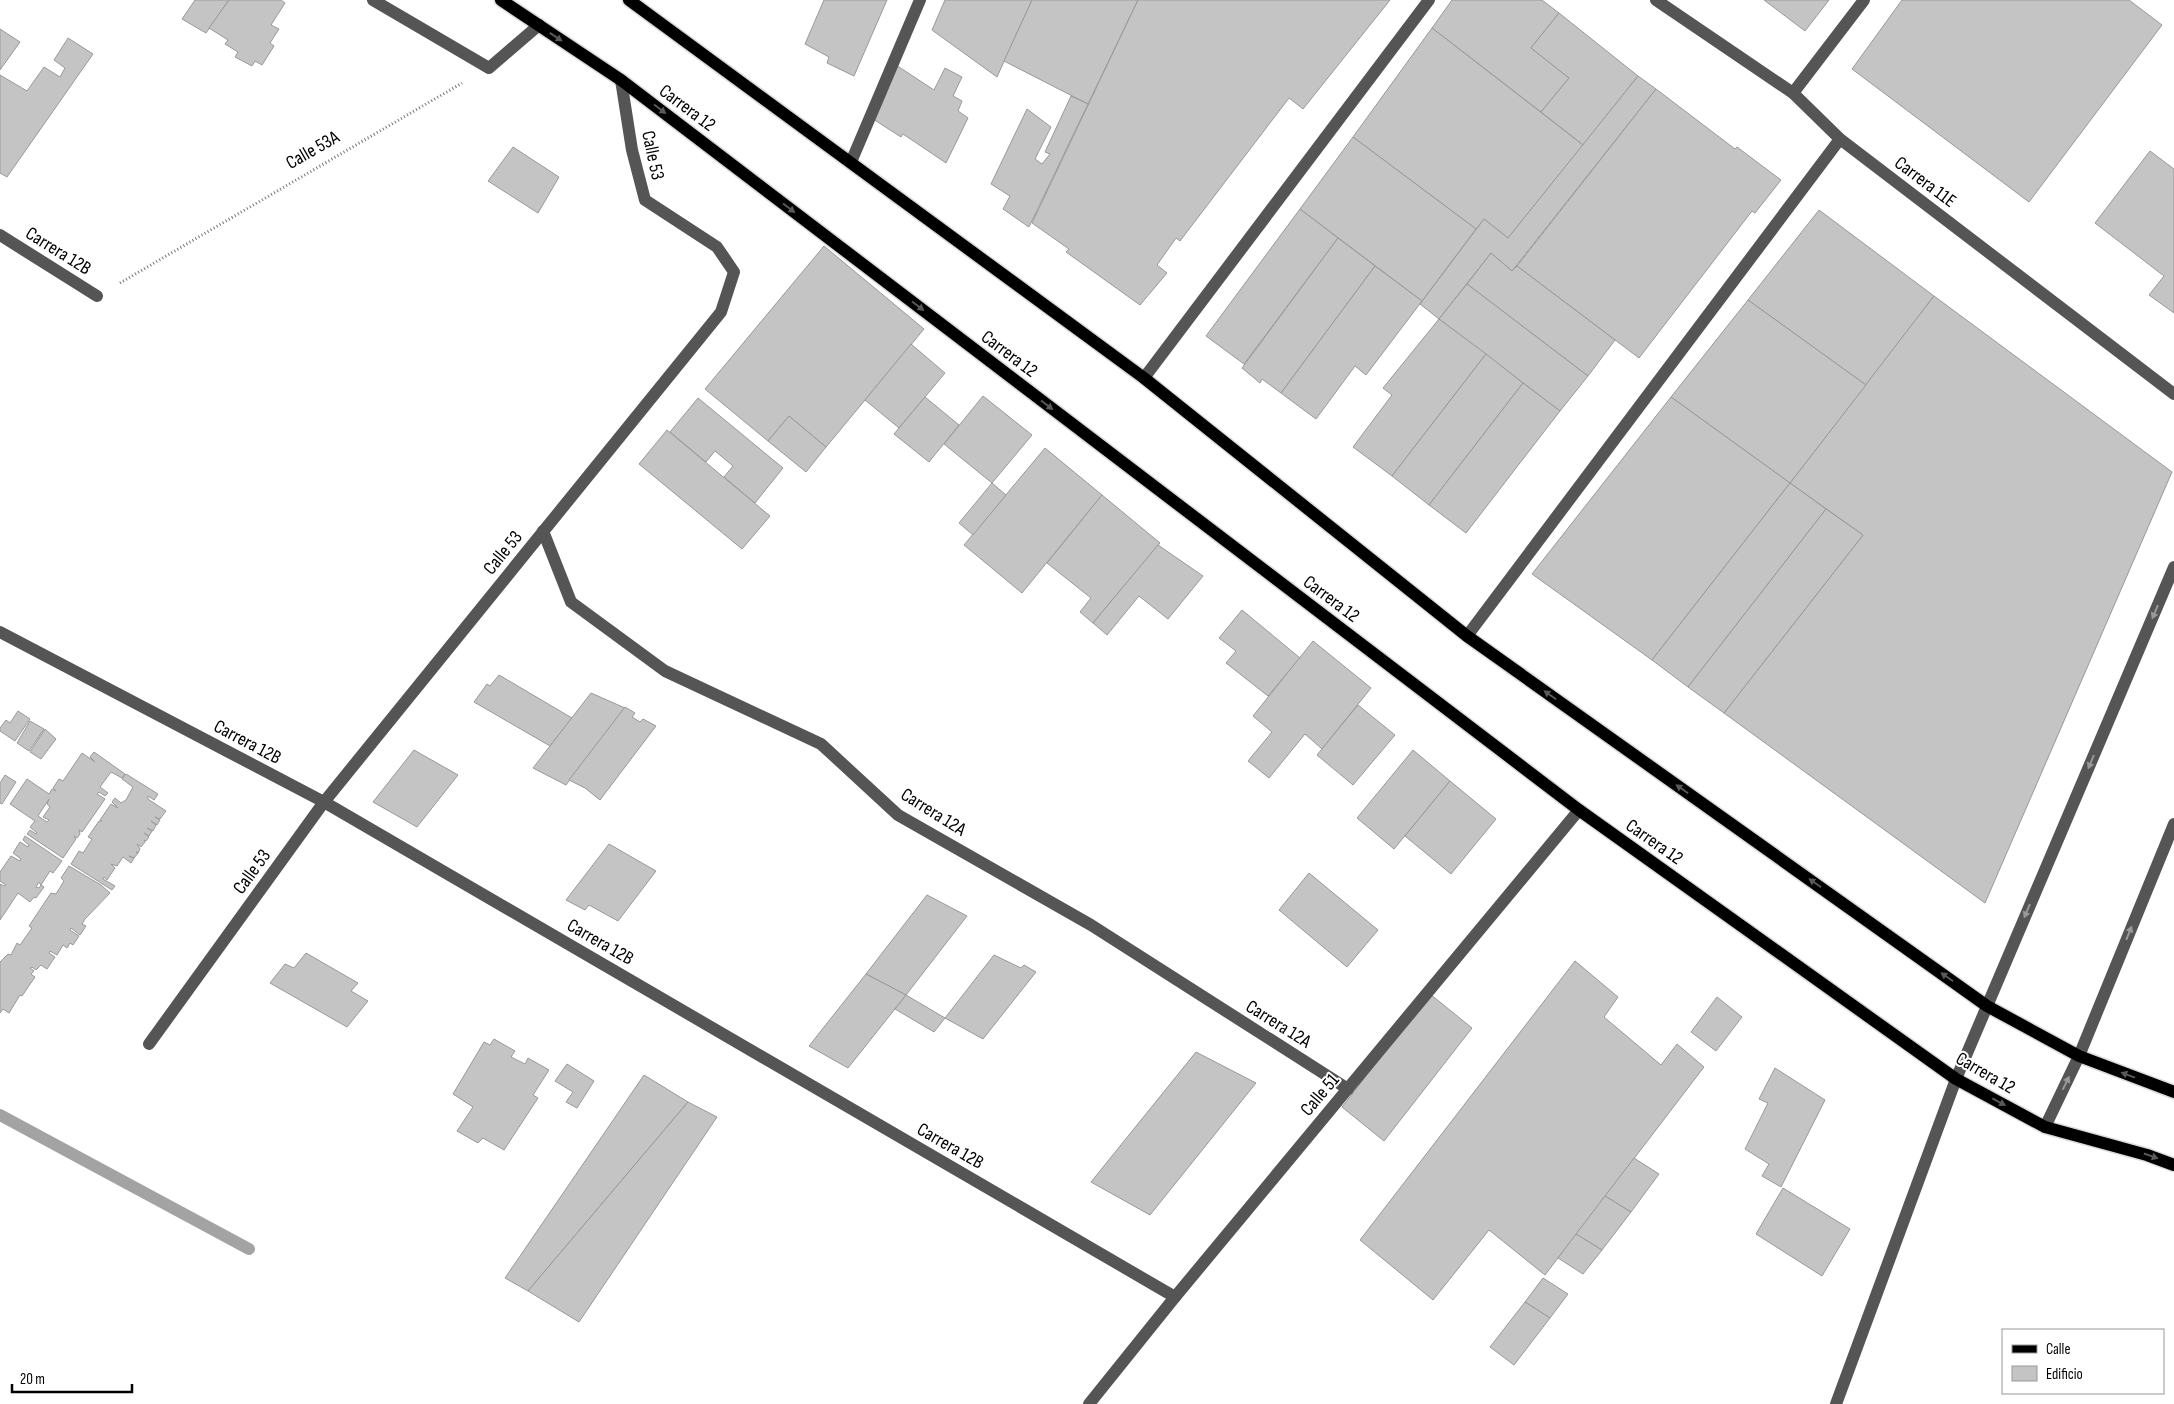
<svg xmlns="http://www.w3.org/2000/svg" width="2174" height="1404" viewBox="0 0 2174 1404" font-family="'Sofia Sans Condensed',sans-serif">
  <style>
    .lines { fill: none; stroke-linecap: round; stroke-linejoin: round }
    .stream { stroke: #a3a3a3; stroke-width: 12 }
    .building { fill: #c4c4c4; stroke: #999; fill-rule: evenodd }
    .major-casing { stroke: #dbdbdb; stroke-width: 15 }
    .path { stroke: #777; stroke-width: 3; stroke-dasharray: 1 2.5; stroke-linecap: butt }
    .minor { stroke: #555; stroke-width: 12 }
    .major { stroke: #000; stroke-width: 12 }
    .oneway { fill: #595959 }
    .oneway2 { fill: #999 }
    .labels { text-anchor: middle; stroke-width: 4; stroke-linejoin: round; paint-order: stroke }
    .street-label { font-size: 19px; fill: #000; stroke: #fff }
  </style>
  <rect width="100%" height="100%" fill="#fff"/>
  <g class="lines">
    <!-- stream -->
    <path class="stream" d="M0,1115l249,134"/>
  </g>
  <!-- building -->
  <g class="building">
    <path d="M195,0h34l-23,33 -24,-14z"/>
    <path d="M229,0h52l4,3 -14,22 8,4 -9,14 4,3 -12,19 -7,-4 -3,5 -17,-9 3,-5 -13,-8 3,-4 -19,-12z"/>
    <path d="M824,0h63l-33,76 -27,-13 2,-6 -24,-13z"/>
    <path d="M945,0h87l-35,77 -65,-47z"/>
    <path d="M1032,0h106l-50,104 -84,-43z"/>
    <path d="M1138,0h252l-87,109 -14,-11 -109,143 -4,-3 -19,27 10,8 -27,32 -74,-53 3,-3 -37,-26z"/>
    <path d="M1452,0h90l17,13 -28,35 38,30 -28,34 -109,-84z"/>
    <path d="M1764,0h65l-24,31z"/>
    <path d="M1902,0h227l33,25 -133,177 -177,-133z"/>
    <path d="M1559,13l79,63 -55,69 -42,-33 28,-34 -38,-30z"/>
    <path d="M1432,28l151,117 -75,93 -24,-19 -8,10 -123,-92z"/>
    <path d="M0,29l20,13 -20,28z"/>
    <path d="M68,38l25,16 -86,123 -7,-4v-98l27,16 17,-24 16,10 5,-9 -11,-8z"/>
    <path d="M896,65l38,25 11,-22 17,9 -9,19 9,5 -4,10 10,7 -22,45 -43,-29 -2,3 -28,-18z"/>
    <path d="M1638,76l18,13 -144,182 -21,-18 -52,66 -19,-15 64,-85 24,19z"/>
    <path d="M1656,89l79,60 2,-2 44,33 -26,33 -3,-2 -113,147 -122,-92z"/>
    <path d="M1071,96l17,8 -59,123 -26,-18 7,-13 -19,-12 36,-75 24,18 -16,32 7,5 8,-10 -5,-2z"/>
    <path d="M1353,137l123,92 -54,72 -122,-92z"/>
    <path d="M513,147l46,30 -21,36 -50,-32z"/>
    <path d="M2150,151l24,18v144l-25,-18 15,-19 -69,-53z"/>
    <path d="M1300,209l38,29 -94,126 -38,-28z"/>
    <path d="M1819,210l115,86 -68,89 -118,-85z"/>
    <path d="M1338,238l37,28 -94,127 -19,-14 -2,4 -18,-15z"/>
    <path d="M824,246l100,83 -98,118 -37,-31 -21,25 -63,-52z"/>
    <path d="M1491,253l21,18 5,-5 98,74 -27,36 -121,-92z"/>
    <path d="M1375,266l47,35 -56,74 -11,-9 -39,53 -35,-26z"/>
    <path d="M1467,284l121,92 -28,35 -121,-92z"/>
    <path d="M1934,296l238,176 -187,431 -261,-190 139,-178 -73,-52z"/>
    <path d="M1748,300l118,85 -76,98 -119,-86z"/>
    <path d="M1439,319l47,35 -94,122 -39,-29 39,-52 -9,-7z"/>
    <path d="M911,344l34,29 -46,55 -34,-28z"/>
    <path d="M1486,354l37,29 -94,122 -37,-29z"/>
    <path d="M1523,383l37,28 -94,122 -37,-28z"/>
    <path d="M983,396l49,39 -40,48 -48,-39z"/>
    <path d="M925,397l34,28 -30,37 -35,-28z"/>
    <path d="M1671,397l119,86 -138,177 -120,-86z"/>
    <path d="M698,398l85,70 -28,35 -31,-26 9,-11 -18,-15 -9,11 -36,-30z"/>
    <path d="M789,416l37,31 -20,25 -38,-31z"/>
    <path d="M667,430l103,86 -28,33 -103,-85z"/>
    <path d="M1045,448l57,47 -80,98 -58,-48z"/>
    <path d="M992,483l14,12 -33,40 -14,-12z"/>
    <path d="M1790,483l36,26 -138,178 -36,-27z"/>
    <path d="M1102,495l58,48 -67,80 -13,-11 11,-14 -44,-35z"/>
    <path d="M1826,509l37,26 -139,178 -36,-26z"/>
    <path d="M1158,545l45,31 -35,43 -29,-23 -32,39 -14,-12z"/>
    <path d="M1242,610l58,48 -32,38 -42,-33 10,-12 -17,-13z"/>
    <path d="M1313,641l58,47 -49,61 -17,-15 -36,44 -21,-17 24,-29 -19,-16z"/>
    <path d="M499,675l73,43 -22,28 -76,-44 13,-18 3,2z"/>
    <path d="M591,693l34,15 -59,77 -33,-17z"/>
    <path d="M1358,705l37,30 -42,50 -36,-30z"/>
    <path d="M625,707l10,6 -3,4 8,5 3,-3 13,7 -56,74 -15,-12 -16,-8z"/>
    <path d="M18,711l12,8 -15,22 -15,-10v-3l6,-8 4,3z"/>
    <path d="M30,721l14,8 -15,22 -12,-8z"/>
    <path d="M45,729l11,10 -15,20 -11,-7z"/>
    <path d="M414,750l44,25 -41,52 -44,-25z"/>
    <path d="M1413,750l37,31 -56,68 -37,-31z"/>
    <path d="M94,752l31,22 -3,4 -11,-6 -11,15 8,6 -3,3 -6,-4 -2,2 8,5 -23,33 -3,-2 1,4 -3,4 -3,-2 2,3 -13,19 -36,-24 3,-4 6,4 1,-1 -7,-6 5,-6 -25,-17 17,-25 22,15 3,-5 4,2 -3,-3 6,-9 4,2 19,-28 13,9 -5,-5zM49,799l-2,5 3,3 -7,10 6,3 -2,2 -9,-6z"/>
    <path d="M126,774l32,20 -4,6 -6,-4v3l18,12 -6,8 -5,-2 5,3 -3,5 -6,-4 5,4 -3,6 -6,-3 5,3 -3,5 -5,-3 5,4 -3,4 -2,-1 1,2 -4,5 -4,-3 3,5 -2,4 -2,-1 2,1 -4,5 -5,-2 5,2 -3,5 -8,-6 -6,9 -6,-2 4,4 -8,12 -3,-3 -1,2 12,7 -3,4 -41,-26 8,-13 4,2 9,-14 -4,-2 11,-16h3l-2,-1 11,-16 7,4 -6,-6 3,-4 6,5 5,-3 7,-13 -11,-8z"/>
    <path d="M5,775l11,7 -14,22 -2,-1v-20z"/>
    <path d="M1450,781l46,38 -45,55 -46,-38z"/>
    <path d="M25,836l37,25 -9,12 -3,-2 -9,14 -2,-3 -3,5 3,1 2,-3 3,2 -8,11 -2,-1 -4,5 -12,-9 -18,27v-36l4,2 2,-1 -6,-4v-9l11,-16 9,5 1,-2 -8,-6 7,-11 8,5 1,-2 -6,-5z"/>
    <path d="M609,844l47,27 -38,50 -29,-16 -4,5 -19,-10z"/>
    <path d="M69,866l32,19 9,8 -25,26 -3,5 4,2 -6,9 -9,-7 -1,2 9,6 -6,9 -3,-2 -3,5 -4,-3 -6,10 -7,-4 -1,2 6,4 -8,12 -6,-4 -5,5 -4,-3 -2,1 4,3 -3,3 4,3 -13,19 -2,-1 -11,18 -6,-4 -3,4v-51l8,-8 3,1 6,-12 3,2 12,-17 -3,-2 22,-33 5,1 8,-13 -3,-3z"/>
    <path d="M1309,873l69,57 -31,37 -68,-57z"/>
    <path d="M927,895l40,21 -61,79 -40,-21z"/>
    <path d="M306,953l52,30 -7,8 17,10 -21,26 -77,-44 15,-19 9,4z"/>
    <path d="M994,955l27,13 3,-3 12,7 -53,67 -38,-21z"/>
    <path d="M1575,961l43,36 -14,20 57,48 16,-21 27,23 -159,208 -56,-45 -56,70 -73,-60z"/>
    <path d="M866,974l40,21 -58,73 -39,-22z"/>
    <path d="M1430,994l42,34 -88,113 -42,-34z"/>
    <path d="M906,995l39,23 -11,14 -39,-23z"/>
    <path d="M1717,997l25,20 -26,34 -25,-19z"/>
    <path d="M494,1039l21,12 -4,6 14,7 3,-6 21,12 -16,25 5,3 -34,52 -21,-12 -5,5 -21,-12 16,-24 -20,-13 31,-52 6,3z"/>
    <path d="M1196,1052l60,31 -106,132 -59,-33z"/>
    <path d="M567,1064l27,17 -17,27 -11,-6 7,-10 -18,-11z"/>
    <path d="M1775,1068l50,32 -44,87 -19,-11 7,-12 -24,-15 23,-46 -9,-4z"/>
    <path d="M644,1075l44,27 -160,189 -23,-13z"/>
    <path d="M688,1102l29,15 -138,205 -51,-31z"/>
    <path d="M1634,1158l25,16 -28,38 -26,-16z"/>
    <path d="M1783,1188l67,41 -28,47 -66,-42z"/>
    <path d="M1605,1196l26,16 -29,38 -26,-16z"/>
    <path d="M1576,1234l26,16 -19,24 -25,-16z"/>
    <path d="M1543,1278l25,16 -18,24 -25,-16z"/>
    <path d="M1525,1302l25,16 -36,47 -24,-18z"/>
  </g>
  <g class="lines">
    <defs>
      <g id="major">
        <path d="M501,0l120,80 958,730 377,269 89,48 102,28 27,10"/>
        <path d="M629,0l515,378 323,258 520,370 92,50 95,36"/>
      </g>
    </defs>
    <!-- major casing -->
    <use href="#major" class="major-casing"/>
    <!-- path -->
    <path class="path" d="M120,283l342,-200"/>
    <!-- minor -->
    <g class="minor">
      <path d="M373,0l116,68 50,-43"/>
      <path d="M1656,0l137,93 47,46 334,255"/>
      <path d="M1793,93l71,-93"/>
      <path d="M851,162l69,-162"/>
      <path d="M0,235l97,61"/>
      <path d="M1144,378l285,-378"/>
      <path d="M543,531l28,71 94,69 156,73 77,71 193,110 257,164"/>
      <path d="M0,632l324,170 851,495"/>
      <path d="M1467,636l373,-497"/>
      <path d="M149,1044l175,-242 397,-490 13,-40 -17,-25 -72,-47 -13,-50 -11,-70"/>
      <path d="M2045,1127l34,-71 95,-232"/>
      <path d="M1089,1404l86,-107 404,-487"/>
      <path d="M1836,1404l120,-325 218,-512"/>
    </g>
    <!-- major -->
    <use href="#major" class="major"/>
  </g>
  <!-- one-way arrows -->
  <defs><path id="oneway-solid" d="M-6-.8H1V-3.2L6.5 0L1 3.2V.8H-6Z" transform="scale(1.25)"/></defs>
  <g class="oneway">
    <use href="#oneway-solid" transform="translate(556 37) rotate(34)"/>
    <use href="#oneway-solid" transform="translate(660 109) rotate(37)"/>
    <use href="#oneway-solid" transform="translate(789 208) rotate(37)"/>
    <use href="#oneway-solid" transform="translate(918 306) rotate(37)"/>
    <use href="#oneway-solid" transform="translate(1047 405) rotate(37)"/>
    <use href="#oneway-solid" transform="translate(1550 695) rotate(-145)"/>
    <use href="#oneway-solid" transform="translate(1682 789) rotate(-145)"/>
    <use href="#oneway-solid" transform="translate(1815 883) rotate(-145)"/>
    <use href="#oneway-solid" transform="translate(1947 977) rotate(-145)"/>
    <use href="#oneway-solid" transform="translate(2128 1075) rotate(-160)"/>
    <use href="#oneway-solid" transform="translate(1999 1102) rotate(28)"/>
    <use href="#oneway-solid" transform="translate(2151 1156) rotate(19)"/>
  </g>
  <g class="oneway2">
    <use href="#oneway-solid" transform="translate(2155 612) rotate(113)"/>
    <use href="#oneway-solid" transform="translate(2091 762) rotate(113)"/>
    <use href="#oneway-solid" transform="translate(2027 911) rotate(113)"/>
    <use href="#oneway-solid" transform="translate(2129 933) rotate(-68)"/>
    <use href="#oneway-solid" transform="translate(2066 1083) rotate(-64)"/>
  </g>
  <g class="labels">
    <!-- street labels -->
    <g class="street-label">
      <text transform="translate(688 107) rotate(37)" y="7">Carrera 12</text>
      <text transform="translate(312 149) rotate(-30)" y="7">Calle 53A</text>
      <text transform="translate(654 155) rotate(78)" y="7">Calle 53</text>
      <text transform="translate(1926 181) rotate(37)" y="7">Carrera 11E</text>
      <text transform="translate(59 250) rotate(32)" y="7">Carrera 12B</text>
      <text transform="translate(1010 353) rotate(37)" y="7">Carrera 12</text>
      <text transform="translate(502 552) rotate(-51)" y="7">Calle 53</text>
      <text transform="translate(1332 598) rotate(37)" y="7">Carrera 12</text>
      <text transform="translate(248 741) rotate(28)" y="7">Carrera 12B</text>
      <text transform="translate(934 811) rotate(32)" y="7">Carrera 12A</text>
      <text transform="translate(1655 841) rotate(35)" y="7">Carrera 12</text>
      <text transform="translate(251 871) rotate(-54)" y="7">Calle 53</text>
      <text transform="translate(601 941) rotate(30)" y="7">Carrera 12B</text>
      <text transform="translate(1279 1023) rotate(32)" y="7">Carrera 12A</text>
      <text transform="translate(1986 1072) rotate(30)" y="7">Carrera 12</text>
      <text transform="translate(1319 1094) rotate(-50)" y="7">Calle 51</text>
      <text transform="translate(951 1145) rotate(30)" y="7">Carrera 12B</text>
    </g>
  </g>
  <!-- legend -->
  <rect x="2002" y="1329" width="162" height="65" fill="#ffffff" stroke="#999999"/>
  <rect x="2012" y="1345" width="25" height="8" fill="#000000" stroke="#999999"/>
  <text x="2046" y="1354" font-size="15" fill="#000000">Calle</text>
  <rect x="2012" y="1366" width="25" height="15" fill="#c4c4c4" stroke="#999999"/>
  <text x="2046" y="1379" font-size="15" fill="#000000">Edificio</text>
  <!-- scale -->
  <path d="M12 1384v8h120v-8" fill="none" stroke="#000000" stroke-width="2.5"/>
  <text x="20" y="1384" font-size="15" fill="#000000" stroke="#ffffff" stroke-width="4" paint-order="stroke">20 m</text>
</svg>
